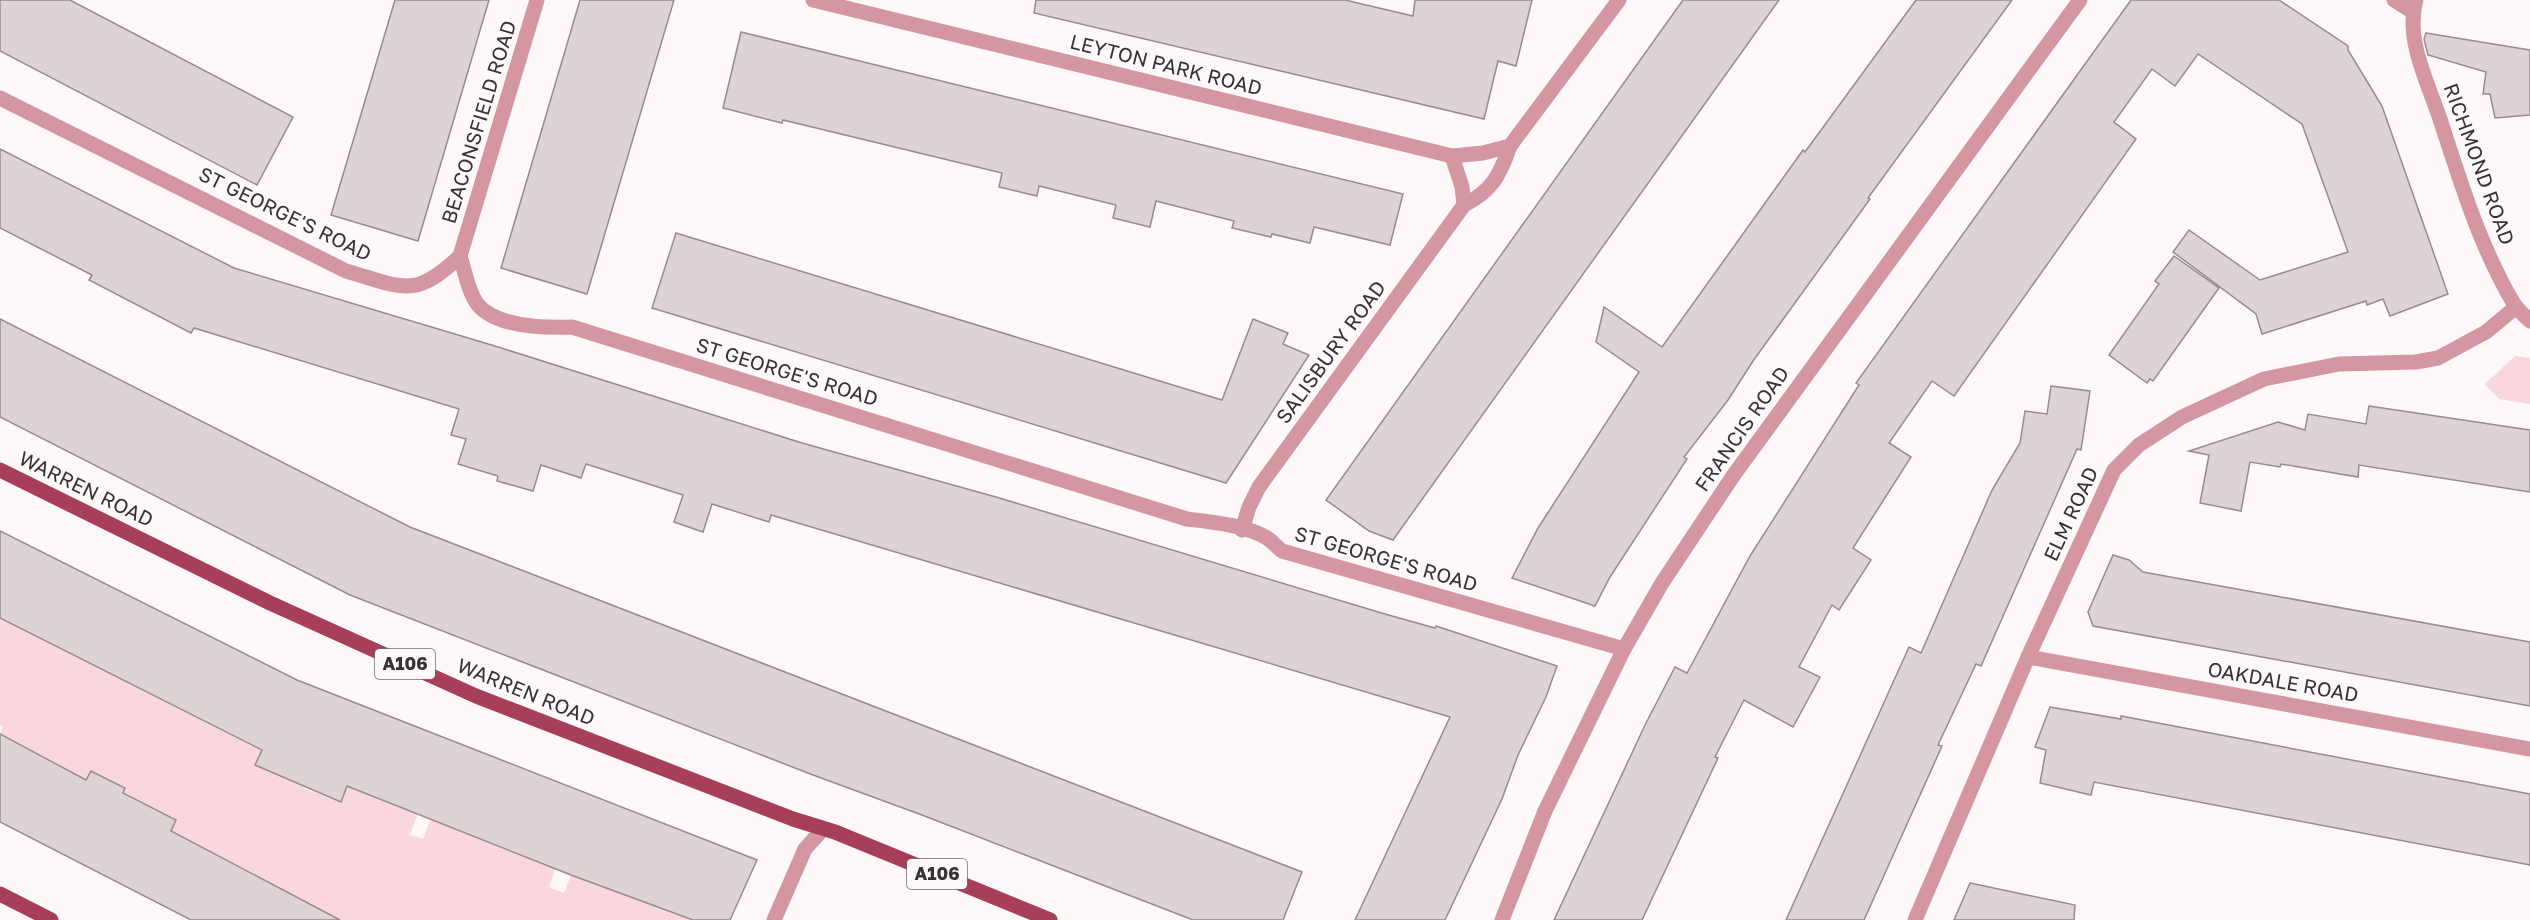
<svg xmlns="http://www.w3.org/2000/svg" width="2530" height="920" viewBox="0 0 2530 920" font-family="'Golos Text',sans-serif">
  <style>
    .green { fill: #fad7dc }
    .building { fill: #ddd3d4; stroke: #968c8e; stroke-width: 1.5 }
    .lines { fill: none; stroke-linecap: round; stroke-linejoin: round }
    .minor { stroke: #d497a1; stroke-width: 15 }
    .primary { stroke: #a83f58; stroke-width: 15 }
    .labels { text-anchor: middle; stroke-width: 5; stroke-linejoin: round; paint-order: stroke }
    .shield { fill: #fef8f9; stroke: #736e6e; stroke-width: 1.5 }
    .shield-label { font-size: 18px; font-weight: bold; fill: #373333 }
    .street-label { font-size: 20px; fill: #373333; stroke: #fef8f9 }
  </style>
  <rect width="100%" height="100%" fill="#fef8f9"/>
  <!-- green -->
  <g class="green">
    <path d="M2515,356l15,2v46l-31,-5 -14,-15z"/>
    <path d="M22,593l-1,36 241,121 -7,15 34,16 3,-6 14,6 -3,7 38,14 8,-21 69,32 -8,22 13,4 8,-21 125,49 -7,20 15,6 8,-20 120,47h-352l-176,-75 12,-25 -22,-11 -6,12 -38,-3 15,-30h-43l-30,-26 -33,-18 -19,-1v-10l3,-6 -3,-2v-106l7,3z"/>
  </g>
  <!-- building -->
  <g class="building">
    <path d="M0,0h70l223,117 -36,68 -257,-134z"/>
    <path d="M395,0h94l-71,241 -87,-26z"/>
    <path d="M580,0h94l-87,294 -86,-26z"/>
    <path d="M1036,0h309l68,16 2,-16h117l-16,66 -18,-5 -14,58 -450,-106z"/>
    <path d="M1683,0h96l-386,540 -24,-9 -43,-31z"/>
    <path d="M1916,0h96l-144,198 2,1 -117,162 -25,39 -44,57 3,2 -77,118 -15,29 -83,-28 26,-50 101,-156 -43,-30 8,-35 58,40 141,-197 2,2z"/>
    <path d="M2131,0h148l69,46v4l34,56 66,188 -58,22 -7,-17 -16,6 -1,-4 -104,33 -6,-20 -83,-62 16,-22 71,50 88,-28 -46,-128 -104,-70 -23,32 -23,-17 -38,53 22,17 -182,257 -22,-15 -43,62 22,14 -58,91 18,12 -32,50 -7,-5 -33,62 21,10 -27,50 -49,-27 -29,57 3,1 -76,162h-88l91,-195 30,-58 12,6 63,-117 109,-171 -3,-2z"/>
    <path d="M741,32l662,162 -13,51 -76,-18 -4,16 -38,-9 -1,3 -39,-9 2,-7 -78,-20 -6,26 -37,-9 3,-13 -77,-19 -2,10 -38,-9 3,-14 -219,-53 -1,3 -59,-15z"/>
    <path d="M2426,33l104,17v65l-35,3 -5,-24h-7l3,-22 -58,-17 -4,-16z"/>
    <path d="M0,149l234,119 261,78 307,97 194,54 389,117 50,14 1,-2 121,40 -11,31 -28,58 -16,44 -57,121h-90l95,-203 -679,-202 -2,7 -57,-18 -9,28 -29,-10 9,-27 -97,-31 -5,14 -40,-13 -8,26 -36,-10 1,-5 -40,-12 8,-25 -15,-4 8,-26 -265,-81 -3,5 -102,-53 3,-5 -92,-47z"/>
    <path d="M676,233l546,167 31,-81 35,14 -5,11 26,11 -83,128 -574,-175z"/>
    <path d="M2174,256l45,32 -66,93 -3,-2 -3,4 -38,-28 50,-71 -4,-3z"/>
    <path d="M0,319l410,208 892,345 -19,48h-90l-271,-105 -109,-40 -463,-180 -350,-178z"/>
    <path d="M2051,386l39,5 -9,59 -4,-1 -96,217 -5,-2 -38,81 4,1 -78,174h-78l123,-273 12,6 71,-163 28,-47 5,-32 22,3z"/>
    <path d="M2369,406l161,24v62l-171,-27 -1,12 -77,-13 -1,3 -30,-5 -9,49 -41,-8 9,-48 -20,-4 89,-29 27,8 3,-16 58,10z"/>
    <path d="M0,531l297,149 460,180 -27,60h-37l-122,-45 -224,-89 -6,16 -86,-37 7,-15 -262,-132z"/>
    <path d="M2113,555l16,5 14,12 387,70v64l-437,-80 -5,-14z"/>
    <path d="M2050,707l71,12v-3l409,78v71l-436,-83 -3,13 -51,-12 6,-33 -11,-3z"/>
    <path d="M0,734l86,46 5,-9 34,17 -2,5 53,27 -5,11 169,89h-149l-191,-98z"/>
    <path d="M1970,883l105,22 -1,15h-120z"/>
  </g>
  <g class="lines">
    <!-- minor -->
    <g class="minor">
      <path d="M813,0l639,156 31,-3 27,-7"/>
      <path d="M2394,0l19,12"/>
      <path d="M2416,0c-11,38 11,81 23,116 21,64 40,129 75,188 4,6 11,12 16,17"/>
      <path d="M0,98l346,173c56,16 68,29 114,-15l77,-256"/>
      <path d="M1452,156l10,31 2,18"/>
      <path d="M460,256c5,15 8,36 18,49 19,22 67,23 94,22l615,192c24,3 59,6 80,19 5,3 10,9 15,13l342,98"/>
      <path d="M1242,530l7,-23 10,-20 205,-282c28,-14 36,-30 46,-59l109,-146"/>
      <path d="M2028,657l502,92"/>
      <path d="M774,920l31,-71 18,-20"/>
      <path d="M1502,920l43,-109 79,-162 38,-66 71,-107 347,-476"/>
      <path d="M1915,920l113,-263 86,-187 25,-25 43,-28 82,-38 75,-15 77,-2 22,-4 48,-26 30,-25"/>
    </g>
    <!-- primary -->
    <g class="primary">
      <path d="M0,470l270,133 206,93 317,123 42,13 215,88"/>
      <path d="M0,894l51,26"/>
    </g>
  </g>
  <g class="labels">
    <!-- shield labels -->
    <g class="shield">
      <rect x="375" y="649" width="60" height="30" rx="4.5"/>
      <rect x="907" y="859" width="60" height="30" rx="4.5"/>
    </g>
    <g class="shield-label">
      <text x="405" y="670">A106</text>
      <text x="937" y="880">A106</text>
    </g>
    <!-- street labels -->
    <g class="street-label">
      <text transform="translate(1166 65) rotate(14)" y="7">LEYTON PARK ROAD</text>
      <text transform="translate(479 122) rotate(-73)" y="7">BEACONSFIELD ROAD</text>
      <text transform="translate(2479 164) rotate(70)" y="7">RICHMOND ROAD</text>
      <text transform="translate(285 214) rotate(26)" y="7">ST GEORGE'S ROAD</text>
      <text transform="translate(1331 352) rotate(-54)" y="7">SALISBURY ROAD</text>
      <text transform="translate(787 372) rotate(17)" y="7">ST GEORGE'S ROAD</text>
      <text transform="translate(1742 429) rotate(-55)" y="7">FRANCIS ROAD</text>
      <text transform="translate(86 489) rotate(26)" y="7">WARREN ROAD</text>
      <text transform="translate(2071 514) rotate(-65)" y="7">ELM ROAD</text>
      <text transform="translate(1386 559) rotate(16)" y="7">ST GEORGE'S ROAD</text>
      <text transform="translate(2283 682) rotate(10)" y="7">OAKDALE ROAD</text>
      <text transform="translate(526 692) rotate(22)" y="7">WARREN ROAD</text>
    </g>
  </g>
</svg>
